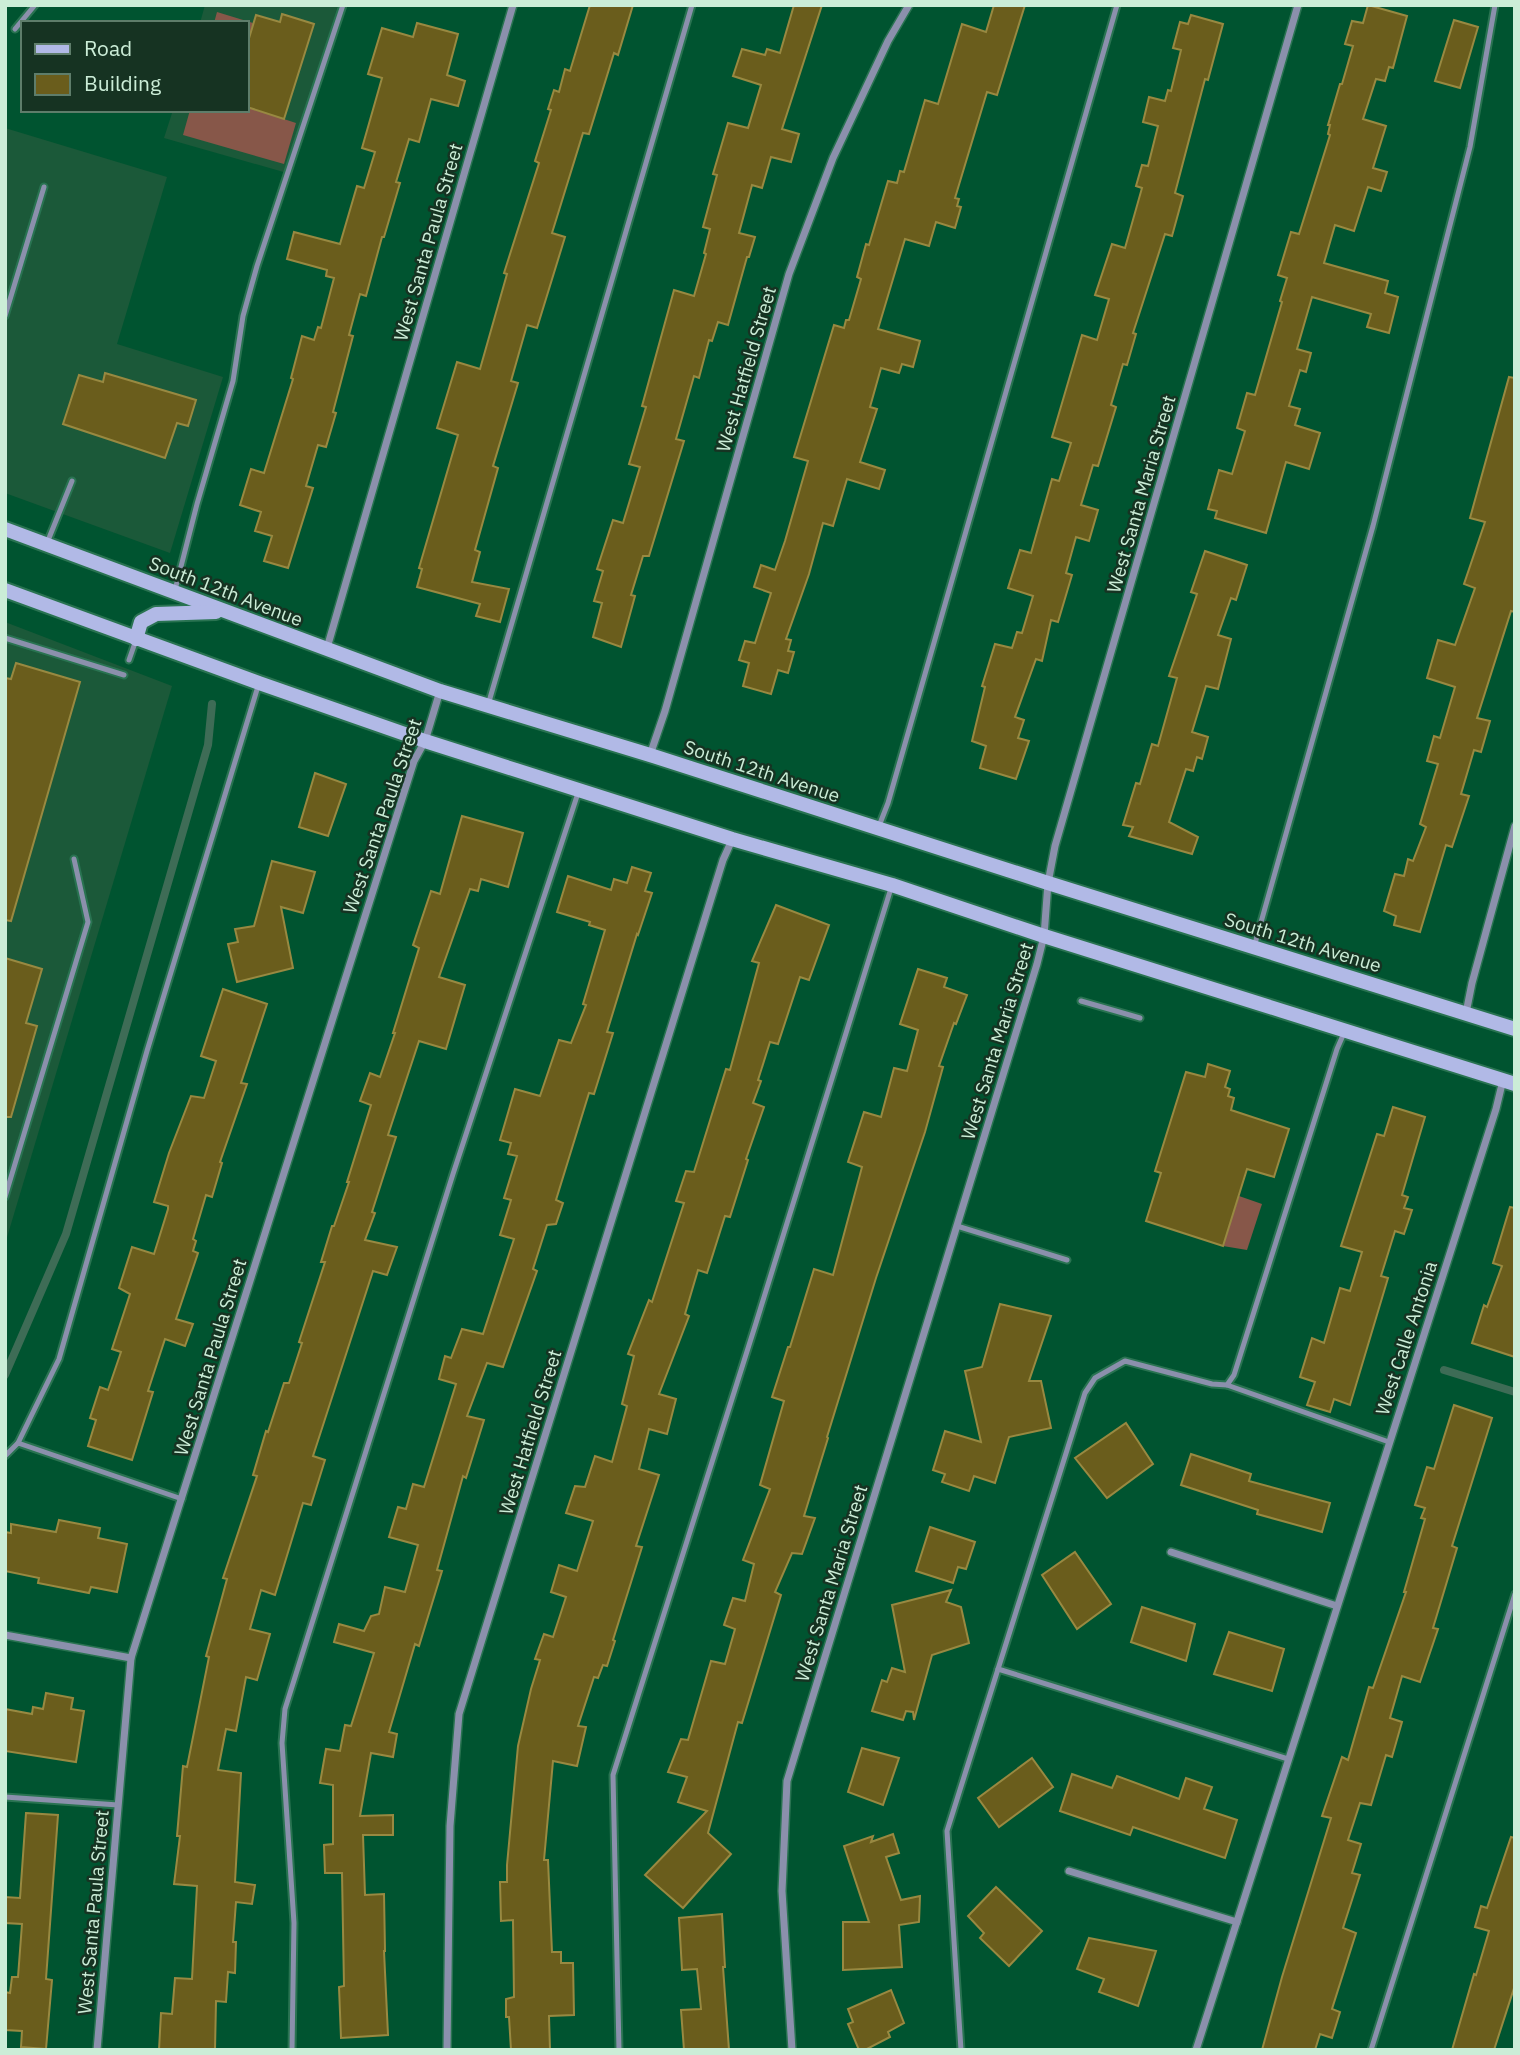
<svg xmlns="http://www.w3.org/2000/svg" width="1520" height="2055" viewBox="0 0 1520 2055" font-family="'IBM Plex Sans',sans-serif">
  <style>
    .built { fill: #1b5939 }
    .green { fill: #875749 }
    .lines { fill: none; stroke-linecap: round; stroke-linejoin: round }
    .stream { stroke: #3e6c56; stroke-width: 8 }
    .building { fill: #6a5d1c; stroke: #988941; stroke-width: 2 }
    .lane-casing { stroke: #297351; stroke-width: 9 }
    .street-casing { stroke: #297351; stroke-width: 10 }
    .secondary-casing { stroke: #297351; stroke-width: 18 }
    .lane { stroke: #8b90ac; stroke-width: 5 }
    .street { stroke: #8b90ac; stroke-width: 7 }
    .secondary { stroke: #b1b9e6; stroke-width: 14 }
    .labels { text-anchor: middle; stroke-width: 5; stroke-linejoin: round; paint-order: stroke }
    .street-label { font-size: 19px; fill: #cbedd7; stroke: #163322 }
  </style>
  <rect width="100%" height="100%" fill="#005430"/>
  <!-- built -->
  <g class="built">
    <path d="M205,5h133l-51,168 -123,-35 9,-28h74v-87h-47z"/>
    <path d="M5,128l162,49 -50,167 106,33 -53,176 -165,-60z"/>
    <path d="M5,622l167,64 -167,558z"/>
  </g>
  <!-- green -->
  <g class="green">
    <path d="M217,12l36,11 -6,22v-22h-33z"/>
    <path d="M247,107l49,16 -12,41 -101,-29 7,-25h57z"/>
    <path d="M1239,1196l23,8 -15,46 -24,-4z"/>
  </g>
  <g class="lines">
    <!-- stream -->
    <g class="stream">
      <path d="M1444,1370l71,22"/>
      <path d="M5,1375l61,-141 142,-489 4,-41"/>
    </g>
  </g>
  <!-- building -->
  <g class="building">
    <path d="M590,5h43l-15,50 -4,-2 -25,81 -6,-1 -31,100 13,4 -28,91 -10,-3 -16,56 7,2 -25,83 5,2 -23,82 5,2 -8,30 37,7 -9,33 -24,-6 4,-12 -63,-17 5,-18 -3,-1 39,-133 -21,-7 20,-66 23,7 27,-95 -3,-1 35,-110 -4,-2 16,-51 -3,-1 6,-19 5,2 6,-23 5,2z"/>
    <path d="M794,5h28l-40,124 17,5 -8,28 -20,-5 -9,31 -10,-3 -13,48 16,4 -6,20h-2l-19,68 -10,-3 -6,19 -3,-1 -10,38 -5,-2 -18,63 8,2 -35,115h-6l-12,39 4,1 -14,51 -28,-10 9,-34 -8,-2 9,-30 -6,-2 16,-49 10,3 17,-56 -11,-3 17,-57 -4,-1 32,-116 20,6 12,-42 -2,-1 6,-24 -7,-2 14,-52 -4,-1 15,-51 20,5 13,-43 -28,-9 9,-27 23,6 2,-6 13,4z"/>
    <path d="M994,5h31l-28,90 -10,-3 -32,106 4,1 -2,7 4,1 -6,21 -19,-6 -7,24 -24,-7 -27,90 42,12 -7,26 -11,-3 -3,9 -18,-5 -11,39 7,2 -17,53 25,8 -6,19 -32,-10 -14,47 -10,-3 -14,51 -23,65 5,1 -3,11 6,1 -6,21 -10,-3 -7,24 -28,-8 6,-23 -10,-3 6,-19 10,2 16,-50 -17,-6 7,-22 14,5 10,-29 23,-80 -14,-4 40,-132 10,3 2,-8h3l12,-41 -4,-2 9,-33 3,1 19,-64 9,2 3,-12 4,1 21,-72 13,4 24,-80 24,8z"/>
    <path d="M1368,5l39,11 -14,52 -4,-1 -4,14 -9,-2 -13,40 23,7 -13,42 14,4 -6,19 -13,-4 -14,44 -19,-6 -11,38 64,18 -3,12 13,4 -9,36 -22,-6 4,-13 -59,-17 -15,52 14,4 -5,19 -6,-2 -11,36 11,3 -5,16 25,8 -11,36 -23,-7 -20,71 -51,-15 2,-7 -9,-2 11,-39 13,4 13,-43 -8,-3 10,-35 8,2 27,-93 -2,-1 7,-23 -9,-3 13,-43 8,2 31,-99 -2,-1 2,-9h-2l12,-41h2l11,-38 -8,-2 7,-23 11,2z"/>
    <path d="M282,14l32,10 -30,95 -37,-12v-62l9,-30 24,7z"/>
    <path d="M1191,15l32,9 -15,56 -3,-1 -30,114 8,3 -11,40 -7,-2 -32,99 3,1 -9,31 -4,-1 -12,41 5,2 -18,59 -5,-1 -12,40 17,5 -9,31 -13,-4 -10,36 6,2 -14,47 -7,-2 -9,41 -6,-2 -21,58 9,3 -6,18 11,3 -13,38 -36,-11 6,-22 -14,-5 13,-54 -3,-1 13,-42 17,4 5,-16 5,1 11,-37 -25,-8 12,-38 11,3 21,-74 7,2 12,-38 -19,-6 30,-102 15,5 12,-41 -14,-4 17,-51 13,4 17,-60 -6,-2 6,-21 6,1 10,-40 -15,-4 6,-25 16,4 3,-11 3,1 10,-41 -8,-2 7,-26 8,2z"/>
    <path d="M1454,20l24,7 -18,61 -25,-7z"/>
    <path d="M417,23l41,11 -11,41 18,6 -7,25 -27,-7 -12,43 -10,-3 -13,43 4,1 -16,54h-2l-16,59 -6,-2 -11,41 4,1 -20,76 3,1 -10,34 -8,-2 -12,41 7,2 -25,80 -24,-7 8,-25 -17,-5 6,-19 -21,-7 11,-36 13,4 29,-94 -2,-1 11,-42 12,4 4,-13 3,1 13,-50 -8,-2 1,-6 -40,-11 7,-27 46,12 17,-58 7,2 11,-36 -13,-4 20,-70 -14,-4 14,-46 31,9z"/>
    <path d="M105,373l91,27 -8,26 -11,-3 -12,35 -102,-34 16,-49 24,7z"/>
    <path d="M1509,377l6,1v234l-4,-1 -34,107 13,3 -9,31 -7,-2 -13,44 8,2 -17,51 -6,-2 -26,87 -26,-7 2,-9 -12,-5 11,-37 9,2 4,-17 5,2 13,-34 -6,-3 18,-60 -11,-3 7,-25 6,2 15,-51 -28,-9 11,-38 17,5 20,-57 -11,-4 21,-62 -15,-4z"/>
    <path d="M1205,551l42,14 -11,35 -5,-2 -13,37 13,4 -13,50 -12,-3 -14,46 16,5 -6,22 -5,-2 -4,14 -7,-2 -17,53 29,15 -6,17 -63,-18 4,-9 -10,-2 13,-42 4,1 12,-40 6,2 19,-68 -8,-2 28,-82 -6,-2z"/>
    <path d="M16,663l64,19 -69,239 -6,-1v-242l6,1z"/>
    <path d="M315,773l31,11 -18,52 -29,-9z"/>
    <path d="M462,816l61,17 -15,54 -27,-8 -3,12 -8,-2 -31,88 26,8 -19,64 -27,-8 -31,94 8,2 -24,75 3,1 -10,27 32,7 -10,28 -14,-4 -60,185 12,4 -14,45 -8,-2 -28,92 -14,-5 -11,39 20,5 -13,46 -11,-3 -10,54 -10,-2 -8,41 23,3 -6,109 20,3 -3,19 -16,-2 -3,40h3l-1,31 -7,-1 -2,30 -10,-1 -1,49h-56l2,-37 11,1 3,-36 17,1 5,-93 -23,-2 6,-48h-3l6,-70 4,1 22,-110 -3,-1 21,-77 -4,-1 34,-102 -4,-1 13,-44 2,1 16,-49h5l13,-40 -3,-1 26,-80h-4l11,-36h2l15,-44h-2l24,-77 -11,-4 10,-28 10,4 15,-44h-2l26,-85 -6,-3 18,-54 9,3z"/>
    <path d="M272,861l43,11 -12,41 -22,-6 12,61 -56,14 -9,-38 10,-2 -3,-13 19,-3z"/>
    <path d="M632,867l19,6 -6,18 7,2 -14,42 -1,-1 -30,98 6,1 -19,61 -5,-1 -33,107 7,3 -7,21 -9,1 -14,44 4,2 -34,96 -16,-4 -20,53 17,4 -18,58 -3,-2 -26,94 5,1 -23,75 -4,-2 -26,88 8,2 -4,23 -22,-4 -11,63 33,-1v20h-30l2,60 19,-1 1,57h-1l4,84 -47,3 -2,-51 5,-1 -2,-113h-17l-1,-28 9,-1v-59l-13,-2 6,-34 14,2 5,-26 6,1 23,-73 -40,-11 5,-18 25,7 7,-15 8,-2 6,-27 20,5 13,-47 -29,-8 9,-30 8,2 7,-25 11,3 32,-103 -17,-5 6,-23 6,2 11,-29 21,5 31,-95 -14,-4 11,-35 -7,-2 13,-42 -9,-2 3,-11 -11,-3 15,-51 25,7 19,-56 12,3 15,-38 -3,-1 22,-74 -16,-5 1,-3 -33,-10 11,-36 43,14 3,-11 13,4z"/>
    <path d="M776,905l53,20 -20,55 -9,-3 -22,67 -8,-2 -12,38 3,1 -8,22 11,4 -18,52 2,1 -18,57 -5,-1 -18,57 -9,-3 -13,44 4,2 -30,78 17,5 -9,35 -18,-5 -10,40 20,6 -23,71 6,1 -29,93 2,1 -8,25 -4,-1 -5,13 -4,-1 -16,49 8,1 -9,39 -24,-5 -9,99h4l4,92h9v11h12l1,52 -25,1 1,34h-39l-2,-33h-3v-18l8,-2 -1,-77 -12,1 -1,-39h7v-17l11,-119 13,-57 9,-29 -5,-1 9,-25 9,3 13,-40 -15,-5 8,-27 18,6 16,-50 -27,-8 9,-27 10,1 10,-31 17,6 15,-56 -5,-2 12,-48 -6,-2 21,-54 3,2 32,-99 -8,-2 10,-30 8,1 32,-103 4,1 29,-107 -7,-2z"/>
    <path d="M5,958l37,11 -16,54 11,3 -26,91h-6z"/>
    <path d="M918,969l29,9 -3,9 23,8 -11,29 -2,-1 -15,43 4,1 -18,65 -49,146 -49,159 1,1 -24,78 11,2 -13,36 -10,-1 -17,39 6,3 -39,128 -4,-1 -30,111 23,21 -48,54 -38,-33 62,-64 -29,-9 9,-25 -19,-5 13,-33 7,1 23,-79 14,3 10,-35 -11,-4 9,-27 12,3 9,-37 -11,-4 27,-71 -10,-4 24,-84 -12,-4 16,-50h2l24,-78 19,6 29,-108 -14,-5 16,-50 17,5 13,-49 13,3 11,-41 -18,-6z"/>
    <path d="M223,989l44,15 -26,79 6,1 -27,78 2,1 -10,34 -6,-2 -13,44 3,2 -3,10 5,2 -22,66 17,5 -8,22 -20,-7 -17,52 5,1 -21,68 -44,-14 8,-26 -6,-2 10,-31 8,3 13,-38 -9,-3 18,-55 -11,-6 13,-41 22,7 14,-45v-3l-14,-4 15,-49 22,-57 13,2 12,-37 -15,-5z"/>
    <path d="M1208,1064l22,7 -5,16 5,2 -2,7 6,2 -3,12 58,19 -15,48 -27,-8 -24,77 -77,-25 15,-48 -6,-2 31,-99 19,5z"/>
    <path d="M1393,1107l32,10 -23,78 6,2 -4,11 8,2 -8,24 -9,-3 -14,45 7,2 -38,127 -16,-6 -4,13 -23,-7 8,-23 -15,-5 12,-39 12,5 16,-55 10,3 12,-39 -21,-6 36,-112 7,2z"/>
    <path d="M1510,1207l5,1v149l-43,-14 12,-38 3,2 15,-41 -9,-3z"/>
    <path d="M1000,1304l51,12 -22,65h12l10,47 -42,9 -14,46 -21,-7 -5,15 -27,-9 3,-8 -12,-4 12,-39 36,11 -16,-71 17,-4z"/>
    <path d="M1454,1405l38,13 -40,128 5,2 -24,80 5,1 -18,53 -18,-6 -12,42 12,4 -10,35 -6,-2 -15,50 -11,-2 -12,37 13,4 -9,29 8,2 -17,53 13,5 -24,76 8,3 -8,26 -12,-4 -5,16h-53l20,-73 49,-159 -9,-2 20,-59 6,3 21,-73 4,1 33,-96h-2l21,-73 -4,-1 4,-10 -10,-3 12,-38 7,2z"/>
    <path d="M1126,1423l27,41 -46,34 -32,-40z"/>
    <path d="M1191,1454l60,20 -2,7 81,22 -8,29 -65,-18 1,-4 -77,-25z"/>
    <path d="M59,1520l41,8 -2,10 29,6 -10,48 -26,-5 -2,6 -51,-10 1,-5 -34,-7v-39l6,1v-9l45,8z"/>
    <path d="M930,1527l45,15 -9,27 -8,-2 -5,16 -37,-12z"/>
    <path d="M1075,1552l36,52 -34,25 -35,-54z"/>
    <path d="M951,1590l-5,12 15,5 8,36 -37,12 -18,65 -1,-8 -7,-1 -3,9 -31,-9 10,-31 5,2 5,-14 13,4 -13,-67z"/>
    <path d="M1142,1607l53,17 -9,37 -55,-19z"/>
    <path d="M1229,1632l55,17 -12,42 -58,-17z"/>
    <path d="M46,1693l27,5 -2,11 13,2 -8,51 -71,-11v-42l27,5 1,-7 10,2z"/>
    <path d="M862,1748l37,10 -16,47 -35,-13z"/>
    <path d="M1032,1758l21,29 -54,40 -21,-29z"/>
    <path d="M1072,1774l40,14 5,-12 62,23 7,-21 26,9 -8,22 33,11 -12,38 -92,-31 -3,8 -70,-24z"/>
    <path d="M26,1813l32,2 -12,164 6,1 -6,69 -25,-2 1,-16 -17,-1v-38l5,1 2,-16h6l4,-53 -17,-1v-26l15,1z"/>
    <path d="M893,1834l6,19 -13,4 15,43 19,-4 -1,26 -20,3 3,42 -59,3v-48h26l-25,-76 29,-10 -2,6z"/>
    <path d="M1511,1837l4,1v147l-21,65h-42l22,-76 2,1 13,-44 -14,-4 6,-21 6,2z"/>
    <path d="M996,1887l46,44 -33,35 -29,-28 4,-5 -16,-17z"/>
    <path d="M722,1914l3,53h-2l6,83h-45l-3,-40 20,-1 -4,-40 -15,1 -3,-52z"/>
    <path d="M1089,1938l67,13 -18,55 -39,-14 5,-13 -27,-10z"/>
    <path d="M891,1990l13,33 -16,9 2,5 -25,13h-6l-11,-26 5,-2 -5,-13z"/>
  </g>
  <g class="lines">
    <defs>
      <g id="lane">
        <path d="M15,29l20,-24"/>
        <path d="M5,316l39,-129"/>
        <path d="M47,543l25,-62"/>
        <path d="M175,590l22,-86 36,-123 10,-65 14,-50 86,-261"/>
        <path d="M5,638l119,37"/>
        <path d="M129,660l7,-20"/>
        <path d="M488,705l204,-700"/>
        <path d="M879,826l9,-23 229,-798"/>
        <path d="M1254,947l119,-421 97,-379 25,-142"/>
        <path d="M1081,1001l59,17"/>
        <path d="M5,1197l83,-275 -14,-63"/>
        <path d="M957,1226l110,34"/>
        <path d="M1227,1385l162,57"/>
        <path d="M18,1443l41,-84 88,-308 112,-368"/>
        <path d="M5,1456l13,-13 164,56"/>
        <path d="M998,1669l290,90"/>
        <path d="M5,1797l113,8"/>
        <path d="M292,2050l2,-127 -12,-180 3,-34 168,-535 126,-384"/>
        <path d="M619,2050l-6,-275 143,-452 136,-438"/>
        <path d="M961,2050l-14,-219 138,-438 10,-15 30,-17 87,23 15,1 7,-10 103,-326 7,-16"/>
        <path d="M1371,2050l144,-456"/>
      </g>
      <g id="street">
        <path d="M327,648l186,-643"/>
        <path d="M650,755l15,-44 124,-437 44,-116 55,-117 21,-36"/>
        <path d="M1466,1013l6,-30 43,-157"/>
        <path d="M1171,1552l166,54"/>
        <path d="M5,1635l126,23"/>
        <path d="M1069,1871l168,51"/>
        <path d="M97,2050l34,-392 283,-897 11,-20 15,-50"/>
        <path d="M447,2050l3,-224 9,-112 264,-854 9,-20"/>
        <path d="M792,2050l-10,-159 5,-110 250,-817 7,-28 4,-53 7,-37 243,-841"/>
        <path d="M1196,2050l300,-941 7,-29"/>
      </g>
      <g id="secondary">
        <path d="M5,529l435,162 210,64 398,128 467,146"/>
        <path d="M5,590l254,93 166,58 307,98 160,46 152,51 471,148"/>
        <path d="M136,639l5,-17 15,-8 60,-2"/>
      </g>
    </defs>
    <!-- lane casing -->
    <use href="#lane" class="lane-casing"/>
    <!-- street casing -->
    <use href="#street" class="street-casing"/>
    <!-- secondary casing -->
    <use href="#secondary" class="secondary-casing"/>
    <!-- lane -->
    <use href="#lane" class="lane"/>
    <!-- street -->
    <use href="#street" class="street"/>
    <!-- secondary -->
    <use href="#secondary" class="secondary"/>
  </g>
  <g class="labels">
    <!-- street labels -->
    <g class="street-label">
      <text transform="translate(428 242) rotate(-74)" y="7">West Santa Paula Street</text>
      <text transform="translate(746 369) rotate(-74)" y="7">West Hatfield Street</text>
      <text transform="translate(1141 494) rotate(-74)" y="7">West Santa Maria Street</text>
      <text transform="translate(226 591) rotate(21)" y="7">South 12th Avenue</text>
      <text transform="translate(762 771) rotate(18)" y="7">South 12th Avenue</text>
      <text transform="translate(382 816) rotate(-71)" y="7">West Santa Paula Street</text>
      <text transform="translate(1303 942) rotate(17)" y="7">South 12th Avenue</text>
      <text transform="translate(997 1041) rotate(-73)" y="7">West Santa Maria Street</text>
      <text transform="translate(1406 1338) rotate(-72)" y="7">West Calle Antonia</text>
      <text transform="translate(210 1357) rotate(-73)" y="7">West Santa Paula Street</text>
      <text transform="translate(530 1432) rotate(-73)" y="7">West Hatfield Street</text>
      <text transform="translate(831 1583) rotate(-73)" y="7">West Santa Maria Street</text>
      <text transform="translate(93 1912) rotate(-85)" y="7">West Santa Paula Street</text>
    </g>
  </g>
  <!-- border -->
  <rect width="1520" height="2055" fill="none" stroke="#cbedd7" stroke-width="14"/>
  <!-- legend -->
  <rect x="21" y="21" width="228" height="91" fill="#163322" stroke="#5e7d6a" stroke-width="2"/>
  <rect x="35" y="44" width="35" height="10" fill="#b1b9e6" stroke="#5e7d6a" stroke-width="2"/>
  <text x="84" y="56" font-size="21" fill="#cbedd7">Road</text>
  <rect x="35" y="74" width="35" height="21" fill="#6a5d1c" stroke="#5e7d6a" stroke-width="2"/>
  <text x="84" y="91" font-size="21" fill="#cbedd7">Building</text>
</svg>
